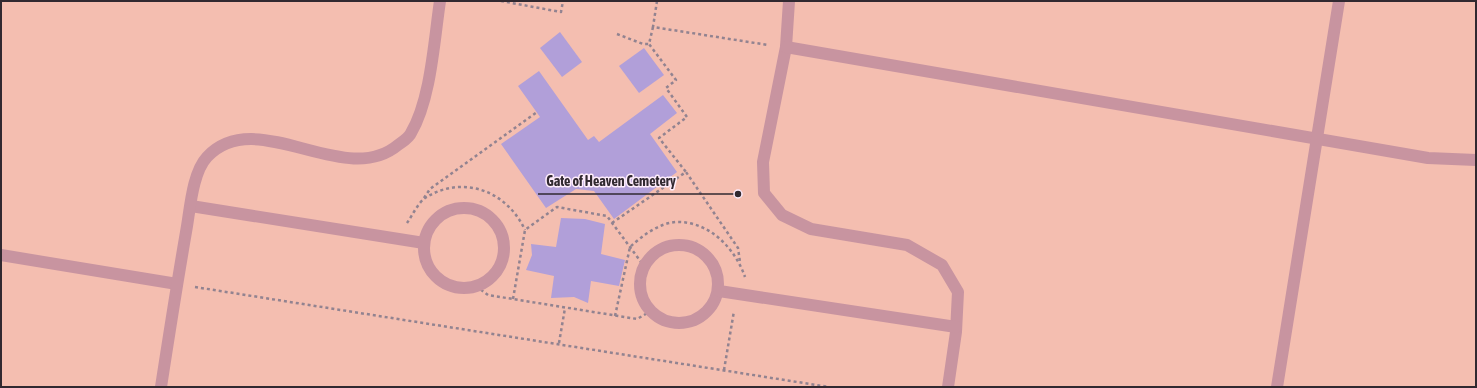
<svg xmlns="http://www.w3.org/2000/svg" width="1477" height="388" viewBox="0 0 1477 388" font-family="'Asap Condensed',sans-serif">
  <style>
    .green { fill: #f4beb0 }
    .building { fill: #b19fd9 }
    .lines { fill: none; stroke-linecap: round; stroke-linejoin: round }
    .path { stroke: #928390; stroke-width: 2.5; stroke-dasharray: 3 3; stroke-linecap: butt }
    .lane { stroke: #c894a0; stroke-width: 12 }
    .leader { fill: none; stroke: #312930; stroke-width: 1.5 }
    .callout-dot { fill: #312930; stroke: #feedfc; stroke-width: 1.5 }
    .callout-label { font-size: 14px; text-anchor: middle; font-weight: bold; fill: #312930; stroke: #feedfc; stroke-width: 3; stroke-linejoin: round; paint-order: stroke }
  </style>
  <rect width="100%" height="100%" fill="#f4def1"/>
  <!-- green -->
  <rect class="green" x="1" y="1" width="1475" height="386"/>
  <!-- building -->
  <g class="building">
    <path d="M560,32l22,30 -20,15 -22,-29z"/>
    <path d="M644,48l20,27 -25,18 -20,-27z"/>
    <path d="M539,71l49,69 6,-4 5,6 64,-47 14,18 -27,21 27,38 -63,47 -20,-28 -18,-2 -30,19 -45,-64 39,-27 -22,-31z"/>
    <path d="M561,218l24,1 20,5 -4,30 24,6 -6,26 -28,-5 -3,22 -14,-6 -23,1 3,-22 -28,-6 6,-15 -1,-11 25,3z"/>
  </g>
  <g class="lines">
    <!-- path -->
    <g class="path">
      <path d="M501,1l60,11 2,-11"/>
      <path d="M657,1l-4,26 115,18"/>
      <path d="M653,27l-4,17 27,36 -10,8 21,29 -28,21 27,34"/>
      <path d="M617,34l26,10h6"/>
      <path d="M424,198l6,-9 107,-77"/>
      <path d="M407,223c5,-7 11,-20 18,-25 38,-24 82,-7 100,32"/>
      <path d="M612,223l74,-51 52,76 2,14"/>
      <path d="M476,286l12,9 149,24 14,-8"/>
      <path d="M195,287l634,100"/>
      <path d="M513,299l12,-69 32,-23 50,9 37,50"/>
      <path d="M615,316l15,-69c12,-11 29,-24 46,-25 33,-1 59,26 69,55"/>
      <path d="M559,343l6,-35"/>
      <path d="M724,370l10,-59"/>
    </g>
    <!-- lane -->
    <g class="lane">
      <path d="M789,1l-3,46 -23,115 1,31 18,22 29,14 96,16 35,20 16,27 -2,40 -8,55"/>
      <path d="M786,47l642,111 48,2"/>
      <path d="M191,206l233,37"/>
      <circle cx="464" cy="248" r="40"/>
      <circle cx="679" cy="284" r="39"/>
      <path d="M1,255l176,29"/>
      <path d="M719,291l237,36"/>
      <path d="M161,387c8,-52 16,-103 25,-155 4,-21 6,-59 21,-75 50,-53 137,33 191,-12 4,-3 11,-7 13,-12 20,-34 23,-92 29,-132"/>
      <path d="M1277,387l62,-386"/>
    </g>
  </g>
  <!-- callouts -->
  <path class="leader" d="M738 194L684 194H538"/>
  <circle class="callout-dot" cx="738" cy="194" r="4"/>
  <g class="callout-label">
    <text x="611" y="186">Gate of Heaven Cemetery</text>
  </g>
  <!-- border -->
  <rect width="1477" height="388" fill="none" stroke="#312930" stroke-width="4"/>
</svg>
